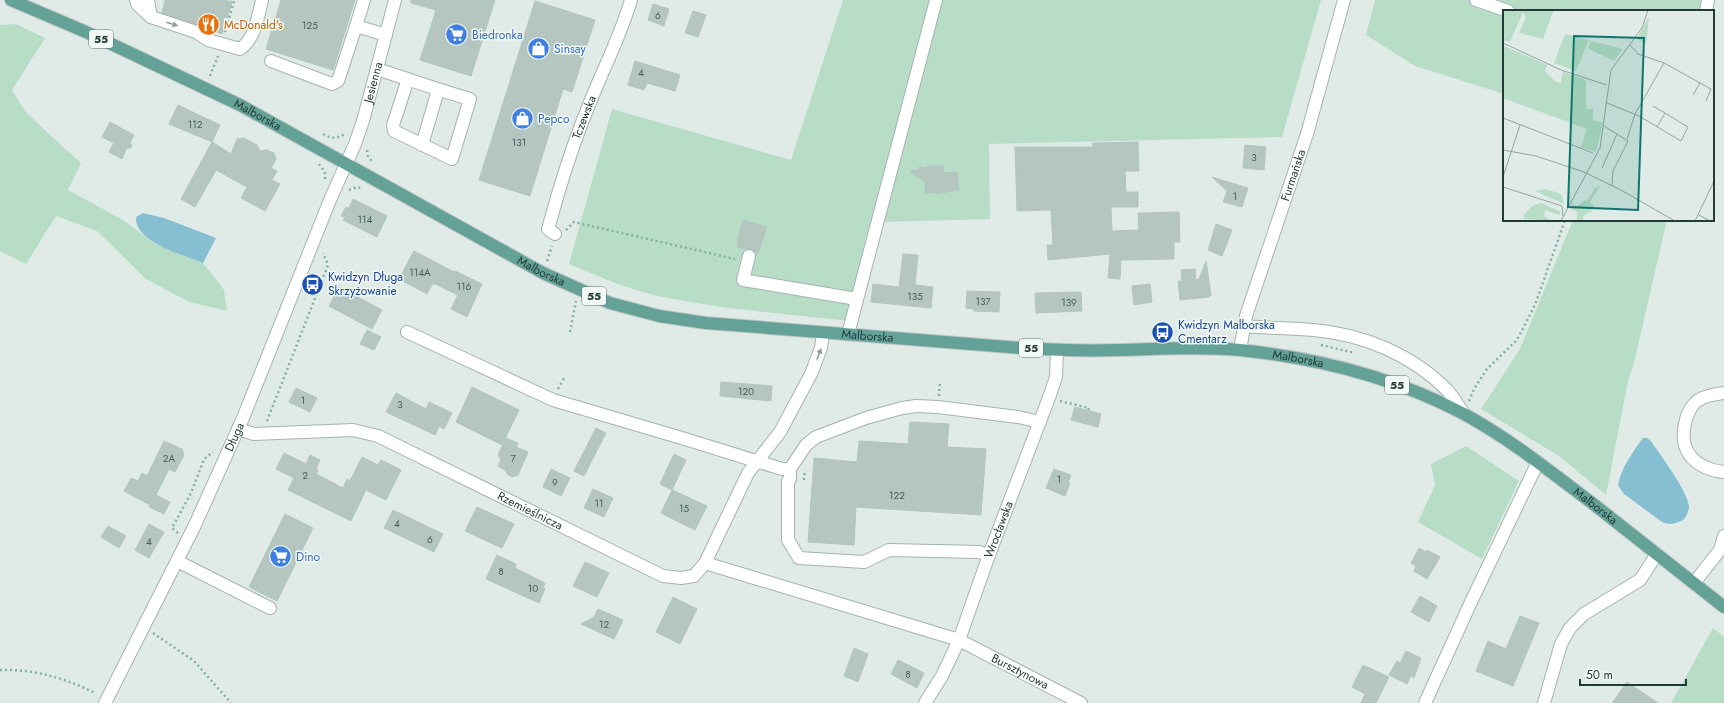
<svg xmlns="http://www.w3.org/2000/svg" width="1724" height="703" viewBox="0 0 1724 703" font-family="Jost,sans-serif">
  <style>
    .green { fill: #b8ddc6 }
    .water { fill: #87bfd2 }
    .building { fill: #b5c6c1; stroke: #b3c5bf }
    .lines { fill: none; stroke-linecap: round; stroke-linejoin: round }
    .minor-casing { stroke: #a3b3af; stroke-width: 14 }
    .major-casing { stroke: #c1c8c7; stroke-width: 14 }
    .path { stroke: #80b0a5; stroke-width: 2.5; stroke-dasharray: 2 3; stroke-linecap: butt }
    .minor { stroke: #fff; stroke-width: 12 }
    .major { stroke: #64a298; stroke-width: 12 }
    .oneway { fill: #909e9b }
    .labels { text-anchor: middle; stroke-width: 3; stroke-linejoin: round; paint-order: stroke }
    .number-label { font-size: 10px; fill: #465e5a }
    .shield { fill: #f1f8f5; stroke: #5f7470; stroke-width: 1 }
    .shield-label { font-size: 11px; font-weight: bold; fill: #213c37 }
    .food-label { font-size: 12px; fill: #c56008; stroke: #f1f8f5; text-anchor: start }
    .shop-label { font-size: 12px; fill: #366cbe; stroke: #f1f8f5; text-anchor: start }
    .street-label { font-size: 12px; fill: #213c37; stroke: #f1f8f5 }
    .transit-label { font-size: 12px; fill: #164399; stroke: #f1f8f5; text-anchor: start }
    .inset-road { fill: none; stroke: #94a5a1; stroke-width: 1 }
    .view { fill: #0f766e; fill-opacity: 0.15; stroke: #0f766e; stroke-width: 2 }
    .inset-edge { fill: none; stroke: #213c37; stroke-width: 2 }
  </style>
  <rect width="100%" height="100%" fill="#e0ebe7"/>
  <!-- green -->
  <g class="green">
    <path d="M843,0h478l-39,137 -293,7 1,75 -109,3 -24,100c-67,-8 -134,-12 -199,-26 -31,-7 -60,-20 -89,-32l43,-155 179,51z"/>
    <path d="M1375,0h339l-2,11h-208v83l-89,-28 -49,-31z"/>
    <path d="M16,24l29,14 -33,52 13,21 27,26 29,26 -13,27 55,30 33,24 47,19 21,27 3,21 -38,-9 -43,-23 -49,-48 -41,-15 -30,48 -26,-13v-226z"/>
    <path d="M1573,220h94l-33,143 -6,18 -22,114 -47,-39 -78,-47 39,-60z"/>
    <path d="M1466,446l53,35 -37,78 -64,-37 17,-37 -4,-21z"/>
    <path d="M1713,628l11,9v66h-53z"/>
  </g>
  <!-- water -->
  <g class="water">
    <path d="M143,213l21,5 52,20 -13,25c-19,-8 -69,-21 -67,-46z"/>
    <path d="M1643,438h4l4,3c9,14 36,49 38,65 0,5 -3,11 -6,14 -7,4 -14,5 -21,2l-38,-28 -6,-9c3,-17 15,-33 25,-47z"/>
  </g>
  <!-- building -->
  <g class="building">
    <path d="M165,0h59l8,2 -10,32 -60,-21z"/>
    <path d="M281,0h74l-22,70 -67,-21z"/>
    <path d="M411,0h84l-24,76 -51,-16 16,-50 -25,-7z"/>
    <path d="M535,1l60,19 -23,72 -9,-3 -33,107 -51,-16z"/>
    <path d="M653,4l16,5 -5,17 -16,-6z"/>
    <path d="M693,11l13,4 -8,22 -13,-4z"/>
    <path d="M635,61l45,14 -5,16 -28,-8 -3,7 -16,-5z"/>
    <path d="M178,105l42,20 -8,17 -43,-18z"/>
    <path d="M110,122l24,13 -4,7 2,5 -6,2 -4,10 -13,-7 5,-9 -12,-6z"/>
    <path d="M244,138l13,7 3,6 7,-1 7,3 2,6 -5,9 6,3 -5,9 8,4 -15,27 -24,-13 6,-11 -31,-17 -21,37 -14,-8 31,-57 19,12 6,-15z"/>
    <path d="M1138,142l1,29h-14l1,21h12v15h-27l1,24 27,-1 -1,-17 41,-1 1,30h-6v17l-53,1 -1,19 -12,-1 2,-24 -62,6 -1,-15h6l-2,-35 -34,1 -2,-64h78v-4z"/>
    <path d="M1245,145l21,2 -2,23 -21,-2z"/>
    <path d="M927,166h16v7l14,-1 2,18 -24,4v-2l-9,1 -1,-11 -15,-11 9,-1v-3l9,1z"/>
    <path d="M1212,177l36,11 -6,19 -19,-5 4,-11z"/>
    <path d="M353,199l34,17 -10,21 -34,-17 2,-3 -4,-1 5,-9 3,1z"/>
    <path d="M743,220l24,7 -9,26 -7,-4h-5l-9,-2 2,-5h-2z"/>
    <path d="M1216,224l16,6 -10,26 -14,-6z"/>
    <path d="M414,251l40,21 1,-1 27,13 -15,33 -16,-8 7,-14 -25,-12 -6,11 -28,-15z"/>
    <path d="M903,254l15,1 -3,30 18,2 -2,21 -60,-6 2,-18 26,3z"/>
    <path d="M1206,261l5,34 -2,2 -29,3 -2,-19h4l-1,-11 14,-1 1,11 3,-1z"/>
    <path d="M1150,284l2,18 -18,3 -2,-19z"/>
    <path d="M339,287l43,23 -10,19 -43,-23z"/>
    <path d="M967,291l33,1 -1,20 -25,-1v-2l-8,-1z"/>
    <path d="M1081,292l1,19 -46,2 -1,-20z"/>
    <path d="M367,330l14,7 -7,13 -14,-6z"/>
    <path d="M721,382l51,4 -1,15 -51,-5z"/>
    <path d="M472,387l47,23 -17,35 -46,-23z"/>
    <path d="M296,388l21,10 -7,14 -21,-10z"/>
    <path d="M396,393l30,16 3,-7 23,11 -8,16 -5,-3 -4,9 -49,-23z"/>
    <path d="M1075,407l26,7 -3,13 -27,-7z"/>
    <path d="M910,422l39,2 -2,23 39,2 -5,66 -125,-8 -2,38 -46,-3 6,-84 43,4 2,-21 49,3z"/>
    <path d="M596,428l10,5 -22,43 -10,-5z"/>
    <path d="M506,438l12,5 -2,4 12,5 -10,23 -6,2 -5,-3 -2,-4 -7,-4 3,-6 -3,-5z"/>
    <path d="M164,441l18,8 2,6 -9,17 -6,-3 -13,26 14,7 -6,12 -15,-7 1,-2 -26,-14 7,-13 7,3 4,-8 5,3z"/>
    <path d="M284,453l22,11 4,-9 10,5 -4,9 2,1 -2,4 27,14 4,-9 3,2 12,-24 16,8 3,-5 20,10 -15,30 -20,-10 -15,31 -63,-31 6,-12 -18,-9z"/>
    <path d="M674,454l12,6 -14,30 -12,-6z"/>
    <path d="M551,469l19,9 -9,18 -18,-9z"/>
    <path d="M1054,469l17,6 -3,8h2l-5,13 -19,-8z"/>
    <path d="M593,489l20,9 -9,19 -20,-9z"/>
    <path d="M672,490l35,16 -12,24 -34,-17z"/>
    <path d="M477,507l37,17 -12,24 -37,-17z"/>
    <path d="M393,510l50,24 -9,18 -50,-24z"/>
    <path d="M285,514l28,14 -36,73 -28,-14z"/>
    <path d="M149,524l15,8 -15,26 -14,-8z"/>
    <path d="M108,526l18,10 -7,12 -18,-11z"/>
    <path d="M1419,548l7,4 1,-2 13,7 -13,22 -13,-8 2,-5 -5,-3z"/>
    <path d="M497,555l19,9 -1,4 30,15 -2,5 2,1 -6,14 -53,-24z"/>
    <path d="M585,562l24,11 -12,24 -24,-11z"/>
    <path d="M1420,596l17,10 -8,16 -18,-10z"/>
    <path d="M673,597l24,12 -17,35 -24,-12z"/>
    <path d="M598,609l25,11 -9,19 -33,-15 13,-7z"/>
    <path d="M1520,616l19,7 -26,63 -37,-15 12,-30 18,8z"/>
    <path d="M854,648l14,6 -10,28 -14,-6z"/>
    <path d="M1406,651l15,7 -7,20 -3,-2 -4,8 -18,-9 8,-14 3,2z"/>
    <path d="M898,660l26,13 -7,15 -26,-14z"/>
    <path d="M1363,665l26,12 -13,26h-15l4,-9 -13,-7z"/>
    <path d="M1627,682l31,21h-46z"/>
  </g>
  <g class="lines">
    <defs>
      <g id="minor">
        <path d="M136,0l1,4 14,13"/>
        <path d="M148,0l3,17 45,15 12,8 32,9c15,-10 18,-32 22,-49"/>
        <path d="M1476,0l32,11"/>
        <path d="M1706,11l2,-11"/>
        <path d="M356,26l8,-26"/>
        <path d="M271,61l61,23 6,-3 18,-55 30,9"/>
        <path d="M377,69c31,10 61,21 93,30l-18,60 -58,-28 -1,-6 15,-46"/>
        <path d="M422,145l16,-55"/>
        <path id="s1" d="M555,234l-7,-5c11,-40 23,-80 39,-119 14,-37 33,-72 44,-110"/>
        <path d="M749,256l-6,24 114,19"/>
        <path d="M1243,326c23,2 47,2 70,4 50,4 100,25 135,61 6,7 11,16 16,23"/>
        <path d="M407,332l146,68 132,39 97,30h8l16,-24 10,-8 50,-19 36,-10 14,-2 22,1 80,10 22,5"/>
        <path d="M848,334l88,-334"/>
        <path id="s2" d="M1240,350l6,-34 61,-182 37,-134"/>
        <path d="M1724,393c-9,1 -20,3 -27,8 -13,11 -18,39 -8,53 7,11 22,17 35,18"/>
        <path id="s3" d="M238,429l16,5 99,-4 25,6 285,140 18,2 13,-2 11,-13 43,-90 32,-41 31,-58 10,-26 2,-15"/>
        <path d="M790,469v10l-2,2v59l11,18 65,4 25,-12 90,2 10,3"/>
        <path d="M177,561l93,47"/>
        <path id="s4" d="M705,563l254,77 122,63"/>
        <path d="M1694,583l26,-33 4,-14"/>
        <path id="s5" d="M105,703l90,-178 48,-107 87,-218 25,-56 8,-23 32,-121"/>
        <path id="s6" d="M925,703l17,-27 17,-36 30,-85 61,-160 6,-18 1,-27"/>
        <path d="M1425,703l46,-101 67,-140"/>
        <path d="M1544,703l17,-59 9,-16 14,-14 56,-34 17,-26"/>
      </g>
      <g id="major">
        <path id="s7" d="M11,0l75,32 154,73 303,168 67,30 49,13 47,7 316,25c32,2 65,3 97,2 40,-1 82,-4 121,0 77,8 156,28 224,64 46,25 87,58 128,89 44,35 88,69 132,104"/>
      </g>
    </defs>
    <!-- minor casing -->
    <use href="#minor" class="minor-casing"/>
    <!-- major casing -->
    <use href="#major" class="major-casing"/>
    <!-- path -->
    <g class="path">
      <path d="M225,32l9,-31 -3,-1"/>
      <path d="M210,76l8,-20"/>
      <path d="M323,134c8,5 15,5 23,-1"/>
      <path d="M367,150l1,6 5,7"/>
      <path d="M319,164l6,8v7"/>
      <path d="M349,190l8,-3 4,1"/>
      <path d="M566,230l8,-8 161,37"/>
      <path d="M547,261l5,-15"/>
      <path d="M570,332l6,-31"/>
      <path d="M1321,345l34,8"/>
      <path d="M558,389l7,-13"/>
      <path d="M939,396l1,-15"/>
      <path d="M1060,401l29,7 -1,2"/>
      <path d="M1469,401l5,-12 13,-20 30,-29 18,-35 30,-85"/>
      <path d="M267,421l61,-156 -5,-12"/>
      <path d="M803,479h1l1,-9"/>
      <path d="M178,533l-6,-5 19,-35 13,-34 9,-7"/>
      <path d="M153,633l41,28 37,42"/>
      <path d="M0,670c35,-1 64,8 95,23"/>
    </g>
    <!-- minor -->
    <use href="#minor" class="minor"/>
    <!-- major -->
    <use href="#major" class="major"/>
  </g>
  <!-- one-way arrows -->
  <defs><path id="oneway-solid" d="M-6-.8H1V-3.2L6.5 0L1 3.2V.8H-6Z"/></defs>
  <g class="oneway">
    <use href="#oneway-solid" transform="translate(172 24) rotate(18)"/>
    <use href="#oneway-solid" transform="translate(819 354) rotate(-70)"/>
  </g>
  <!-- icons -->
  <defs>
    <symbol id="restaurant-disc" viewBox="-11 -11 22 22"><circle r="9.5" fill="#e8710a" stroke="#f1f8f5"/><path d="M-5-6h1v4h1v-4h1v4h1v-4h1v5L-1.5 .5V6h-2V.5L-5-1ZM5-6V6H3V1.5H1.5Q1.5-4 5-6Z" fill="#fff"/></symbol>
    <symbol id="supermarket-disc" viewBox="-11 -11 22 22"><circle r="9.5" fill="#3f7fe0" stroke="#f1f8f5"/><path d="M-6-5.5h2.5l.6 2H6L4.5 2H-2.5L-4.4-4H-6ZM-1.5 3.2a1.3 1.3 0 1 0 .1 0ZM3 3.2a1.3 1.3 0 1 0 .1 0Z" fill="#fff"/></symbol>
    <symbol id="shop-disc" viewBox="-11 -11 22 22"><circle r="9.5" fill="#3f7fe0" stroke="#f1f8f5"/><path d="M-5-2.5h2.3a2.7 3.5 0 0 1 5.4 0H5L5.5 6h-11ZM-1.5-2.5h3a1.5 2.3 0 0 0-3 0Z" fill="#fff"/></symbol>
    <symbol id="bus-disc" viewBox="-11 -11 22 22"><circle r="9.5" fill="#1a4fb4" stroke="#f1f8f5"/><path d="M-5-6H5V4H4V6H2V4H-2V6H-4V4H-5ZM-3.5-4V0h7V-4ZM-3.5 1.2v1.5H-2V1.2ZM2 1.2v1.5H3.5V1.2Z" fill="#fff"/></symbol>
  </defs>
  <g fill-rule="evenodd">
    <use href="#restaurant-disc" x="196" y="12" width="25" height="25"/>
    <use href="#supermarket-disc" x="444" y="22" width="25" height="25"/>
    <use href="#shop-disc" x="526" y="36" width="25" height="25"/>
    <use href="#shop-disc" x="510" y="106" width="25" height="25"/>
    <use href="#bus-disc" x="300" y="272" width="25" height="25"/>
    <use href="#bus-disc" x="1150" y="320" width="25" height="25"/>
    <use href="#supermarket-disc" x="268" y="544" width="25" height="25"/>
  </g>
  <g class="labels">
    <!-- number labels -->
    <g class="number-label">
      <text x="658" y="19">6</text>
      <text x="310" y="29">125</text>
      <text x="641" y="76">4</text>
      <text x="195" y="128">112</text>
      <text x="519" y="146">131</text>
      <text x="1254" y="161">3</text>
      <text x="1235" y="200">1</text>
      <text x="365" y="223">114</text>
      <text x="420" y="276">114A</text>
      <text x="464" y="290">116</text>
      <text x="915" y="300">135</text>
      <text x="983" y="305">137</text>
      <text x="1069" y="306">139</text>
      <text x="746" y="395">120</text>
      <text x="303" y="404">1</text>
      <text x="400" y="408">3</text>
      <text x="169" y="462">2A</text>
      <text x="513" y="462">7</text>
      <text x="305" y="479">2</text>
      <text x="1059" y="483">1</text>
      <text x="555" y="486">9</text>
      <text x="897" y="499">122</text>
      <text x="599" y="507">11</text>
      <text x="684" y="512">15</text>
      <text x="397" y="527">4</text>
      <text x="430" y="543">6</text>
      <text x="149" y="545">4</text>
      <text x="501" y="575">8</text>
      <text x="533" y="592">10</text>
      <text x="604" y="628">12</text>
      <text x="908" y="678">8</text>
    </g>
    <!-- shield labels -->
    <g class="shield">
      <rect x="89" y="30" width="24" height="18" rx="3"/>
      <rect x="582" y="287" width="24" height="18" rx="3"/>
      <rect x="1019" y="339" width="24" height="18" rx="3"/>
      <rect x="1385" y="376" width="24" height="18" rx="3"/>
    </g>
    <g class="shield-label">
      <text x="101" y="43">55</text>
      <text x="594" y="300">55</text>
      <text x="1031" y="352">55</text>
      <text x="1397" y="389">55</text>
    </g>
    <!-- food labels -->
    <g class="food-label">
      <text x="224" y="29">McDonald's</text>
    </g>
    <!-- shop labels -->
    <g class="shop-label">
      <text x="472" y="39">Biedronka</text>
      <text x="554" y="53">Sinsay</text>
      <text x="538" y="123">Pepco</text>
      <text x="296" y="561">Dino</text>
    </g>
    <!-- street labels -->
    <g class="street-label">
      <text dy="4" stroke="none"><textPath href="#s5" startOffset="677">Jesienna</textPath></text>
      <text dy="4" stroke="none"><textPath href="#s7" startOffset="272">Malborska</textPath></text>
      <text dy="4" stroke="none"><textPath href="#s1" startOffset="126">Tczewska</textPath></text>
      <text dy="4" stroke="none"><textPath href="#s2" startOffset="183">Furmańska</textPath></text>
      <text dy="4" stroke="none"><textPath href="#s7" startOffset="596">Malborska</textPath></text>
      <text dy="4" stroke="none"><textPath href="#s7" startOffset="932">Malborska</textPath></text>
      <text dy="4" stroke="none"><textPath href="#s7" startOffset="1364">Malborska</textPath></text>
      <text dy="4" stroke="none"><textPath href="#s5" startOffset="296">Długa</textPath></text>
      <text dy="4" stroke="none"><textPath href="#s7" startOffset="1700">Malborska</textPath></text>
      <text dy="4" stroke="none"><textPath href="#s3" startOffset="311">Rzemieślnicza</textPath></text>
      <text dy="4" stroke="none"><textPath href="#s6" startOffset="189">Wrocławska</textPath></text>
      <text dy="4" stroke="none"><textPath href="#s4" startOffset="334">Bursztynowa</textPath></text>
    </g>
    <!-- transit labels -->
    <g class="transit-label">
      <text x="328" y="281">Kwidzyn Długa<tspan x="328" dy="14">Skrzyżowanie</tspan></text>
      <text x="1178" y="329">Kwidzyn Malborska<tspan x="1178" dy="14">Cmentarz</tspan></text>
    </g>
  </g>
  <!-- overview -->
  <g transform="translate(1503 10)">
    <rect width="211" height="211" fill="#e0ebe7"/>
    <path d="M0,0h51l-11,29 -24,-6 7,-16 -3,-5 -13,30 -7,-2zM145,8l1,1 -3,25 -9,-5zM62,24l24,6 -13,31 -22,-8zM87,31l22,5 11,3 -9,12 -25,-12zM1,36l43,19 -2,6 11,11 5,1 2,-11 23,8v29h7v11l10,3 -7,29 -15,-5 6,-18 -84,-31zM97,176l-10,16 4,4 -2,5 -9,5v5h-6v-9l-6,-3 1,-6 5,3 8,-6 2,1 8,-13zM43,179l15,5 3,10 -29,-13zM38,193l20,9 -2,3 -14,-5 -1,6 8,5 -28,-2 -1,-3 9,-10z" fill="#b8ddc6"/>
    <path class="inset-road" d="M0,33l58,27 46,15M127,35l8,9 26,9 47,26 -5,12M190,85l7,-12M104,93l32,13 42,25 7,-14 -23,-14M150,96l12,7 -8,14M0,108l90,35M101,116l24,15 -15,30 -1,14M124,129l8,-25 29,-51M0,140l33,6 48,16 37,18 54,31M99,158l15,-34M0,167l17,-52M0,177l59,19 1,10M196,205l11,6M58,211l39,-73 11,-78 31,-42 6,-18M192,211l19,-40"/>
    <path class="view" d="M71,26l70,2 -6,172 -70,-3z"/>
    <rect width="211" height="211" class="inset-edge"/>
  </g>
  <!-- scale -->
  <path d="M1580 679v6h106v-6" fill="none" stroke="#213c37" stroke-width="2"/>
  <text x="1586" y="679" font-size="12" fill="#213c37" stroke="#f1f8f5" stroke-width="3" paint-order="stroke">50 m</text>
</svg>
